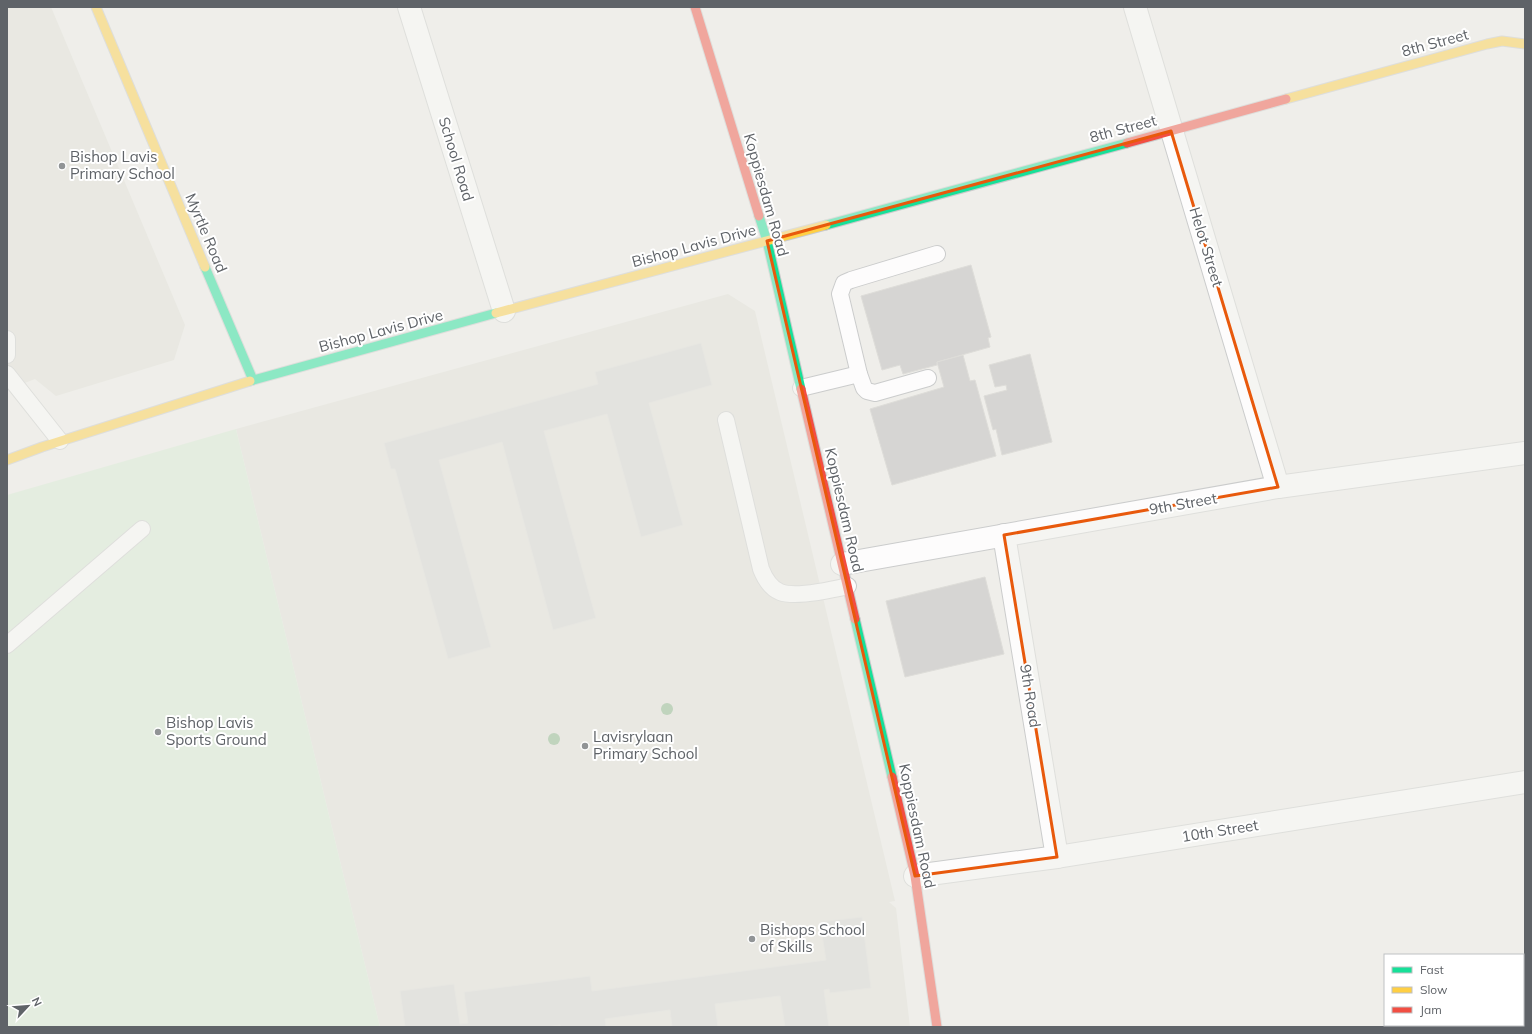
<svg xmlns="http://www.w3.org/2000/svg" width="1532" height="1034" viewBox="0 0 1532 1034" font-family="Mulish,sans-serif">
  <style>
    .education { fill: #e2e0da }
    .green { fill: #d8ebd6 }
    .building { fill: #d6d5d3; stroke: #deddd9 }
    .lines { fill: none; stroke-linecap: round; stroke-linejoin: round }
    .lane-casing { stroke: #cbcccc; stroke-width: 18 }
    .street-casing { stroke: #cbcccc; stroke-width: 24 }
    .fast-casing { stroke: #cacacb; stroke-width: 11 }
    .slow-casing { stroke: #cacacb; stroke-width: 11 }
    .jam-casing { stroke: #cacacb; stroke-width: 11 }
    .lane { stroke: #fdfcfc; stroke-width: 16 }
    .street { stroke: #fdfcfc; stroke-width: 22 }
    .fast { stroke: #16e098; stroke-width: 9 }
    .slow { stroke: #ffcf43; stroke-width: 9 }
    .jam { stroke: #f24e42; stroke-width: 9 }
    .tree { fill: #88b388 }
    .marked { fill: none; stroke: #e8590c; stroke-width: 3; stroke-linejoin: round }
    .poi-dot { fill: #919496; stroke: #fff; stroke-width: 1.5 }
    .labels { text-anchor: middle; stroke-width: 4; stroke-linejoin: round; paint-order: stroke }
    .street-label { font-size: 15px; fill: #5f6368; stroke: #fff }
    .poi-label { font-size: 15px; fill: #5f6368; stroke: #fff; text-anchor: start }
  </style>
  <rect width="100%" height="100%" fill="#efeeea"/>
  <!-- education -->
  <g class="education">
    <path d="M7,7h44l134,318 -11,35 -118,36 -21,-17 -28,11z"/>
    <path d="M728,294l27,17 140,590 -6,1 7,6 14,119h-530l-144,-598z"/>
  </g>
  <!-- green -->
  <path class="green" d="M236,429l144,598h-373v-532z"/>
  <!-- building -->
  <g class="building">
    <path d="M971,265l20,72 -3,1 2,9 -53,15v3l-34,9 -3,-9 -18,5 -21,-74z"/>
    <path d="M701,343l11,42 -63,18 34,122 -42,12 -34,-123 -63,17 52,187 -43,12 -51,-188 -63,18 52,187 -43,12 -53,-190h-4l-7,-26 214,-59 -3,-12z"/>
    <path d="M1030,354l22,88 -50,13 -6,-26 -3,1 -9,-34 23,-6 -1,-5 -11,2 -6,-22z"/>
    <path d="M963,355l7,26 5,-1 21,76 -104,29 -22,-76 74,-22 -7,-25z"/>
    <path d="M985,577l19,77 -99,23 -19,-76z"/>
    <path d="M862,917l9,71 -41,5 -1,-4 -5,1 5,37h-44l-5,-31 -65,8 3,23h-46l-2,-17 -65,9 1,8h-45l-1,-2 -15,2h-140l-5,-36 54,-7 6,40 8,-1 -4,-31 126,-16 2,15 234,-31 -6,-38z"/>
  </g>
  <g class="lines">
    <defs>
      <g id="lane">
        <path d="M7,339v16"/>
        <path d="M7,374l53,67"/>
        <path d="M928,378l-53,15 -8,-2 -3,-3 -5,-14 -19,-80 4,-11 7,-3 86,-26"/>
        <path d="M801,388l58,-14"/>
        <path d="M726,420l35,149c4,10 9,19 19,23 15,6 51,-2 68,-6"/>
        <path d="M7,645l135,-116"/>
      </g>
      <g id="street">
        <path d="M409,7l95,304"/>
        <path d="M1135,7l143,480"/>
        <path d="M1004,535l53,322"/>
        <path d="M842,564l436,-77 247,-34"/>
        <path d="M915,876l142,-19 468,-75"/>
      </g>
      <g id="fast">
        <path d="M759,216l8,25 34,148"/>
        <path d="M826,225l301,-82"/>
        <path d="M205,267l48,113"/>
        <path d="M250,381l246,-68"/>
        <path d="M855,619l37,158"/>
      </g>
      <g id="slow">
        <path d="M96,7l109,260"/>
        <path d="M1286,99l201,-55 15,-3 23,3"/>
        <path d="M496,313l330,-88"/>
        <path d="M7,460l35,-13 208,-66"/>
      </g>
      <g id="jam">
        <path d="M695,7l64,209"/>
        <path d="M1127,143l159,-44"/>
        <path d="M801,389l54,230"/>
        <path d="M892,777l23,99 22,151"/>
      </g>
    </defs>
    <!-- lane casing -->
    <use href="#lane" class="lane-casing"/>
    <!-- street casing -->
    <use href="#street" class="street-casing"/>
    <!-- fast casing -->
    <use href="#fast" class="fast-casing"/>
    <!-- slow casing -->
    <use href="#slow" class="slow-casing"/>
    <!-- jam casing -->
    <use href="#jam" class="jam-casing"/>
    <!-- lane -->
    <use href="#lane" class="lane"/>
    <!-- street -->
    <use href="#street" class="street"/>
    <!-- fast -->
    <use href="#fast" class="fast"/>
    <!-- slow -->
    <use href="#slow" class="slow"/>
    <!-- jam -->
    <use href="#jam" class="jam"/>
  </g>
  <!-- trees -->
  <g class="tree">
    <circle cx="667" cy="709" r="6"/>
    <circle cx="554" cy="739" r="6"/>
  </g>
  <!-- marked area -->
  <path d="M0 0H1532V1034H0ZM1171,131l107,356 -274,48 53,322 -142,19 -148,-635z" fill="#efeeea" fill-opacity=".55" fill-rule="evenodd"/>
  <path class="marked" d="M1171,131l107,356 -274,48 53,322 -142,19 -148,-635z"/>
  <!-- markers -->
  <g class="poi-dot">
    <circle cx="62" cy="166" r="4"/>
    <circle cx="158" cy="732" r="4"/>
    <circle cx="585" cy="746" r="4"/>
    <circle cx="752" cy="939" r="4"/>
  </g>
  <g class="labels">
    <!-- street labels -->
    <g class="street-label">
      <text transform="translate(1435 43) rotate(-15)" y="5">8th Street</text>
      <text transform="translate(1123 129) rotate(-15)" y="5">8th Street</text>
      <text transform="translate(456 159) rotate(73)" y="5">School Road</text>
      <text transform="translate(766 195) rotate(74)" y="5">Koppiesdam Road</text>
      <text transform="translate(206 233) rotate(67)" y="5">Myrtle Road</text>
      <text transform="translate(694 246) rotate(-15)" y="5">Bishop Lavis Drive</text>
      <text transform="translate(1206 247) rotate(73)" y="5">Helot Street</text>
      <text transform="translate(381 331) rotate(-15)" y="5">Bishop Lavis Drive</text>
      <text transform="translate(1183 504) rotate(-10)" y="5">9th Street</text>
      <text transform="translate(844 510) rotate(77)" y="5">Koppiesdam Road</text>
      <text transform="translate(1030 696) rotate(81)" y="5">9th Road</text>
      <text transform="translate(917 826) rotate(78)" y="5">Koppiesdam Road</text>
      <text transform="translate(1220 831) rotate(-9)" y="5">10th Street</text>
    </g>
    <!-- poi labels -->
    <g class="poi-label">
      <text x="70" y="162">Bishop Lavis<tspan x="70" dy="17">Primary School</tspan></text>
      <text x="166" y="728">Bishop Lavis<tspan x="166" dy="17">Sports Ground</tspan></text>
      <text x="593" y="742">Lavisrylaan<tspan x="593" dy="17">Primary School</tspan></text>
      <text x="760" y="935">Bishops School<tspan x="760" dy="17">of Skills</tspan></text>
    </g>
  </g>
  <!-- border -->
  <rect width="1532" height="1034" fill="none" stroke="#5f6368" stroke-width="16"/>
  <!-- legend -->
  <rect x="1384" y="954" width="140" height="72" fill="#ffffff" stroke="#bfc1c3"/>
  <rect x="1392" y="967" width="20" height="6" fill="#16e098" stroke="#bfc1c3"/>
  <text x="1420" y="974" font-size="12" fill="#5f6368">Fast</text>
  <rect x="1392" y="987" width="20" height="6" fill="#ffcf43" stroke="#bfc1c3"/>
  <text x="1420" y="994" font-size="12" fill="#5f6368">Slow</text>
  <rect x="1392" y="1007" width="20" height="6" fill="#f24e42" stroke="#bfc1c3"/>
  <text x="1420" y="1014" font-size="12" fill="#5f6368">Jam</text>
  <!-- north arrow -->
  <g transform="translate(28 1006) rotate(64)" stroke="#ffffff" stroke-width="3" paint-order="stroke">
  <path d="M0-3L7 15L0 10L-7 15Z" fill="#5f6368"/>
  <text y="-6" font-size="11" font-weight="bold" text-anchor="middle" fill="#5f6368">N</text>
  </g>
</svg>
